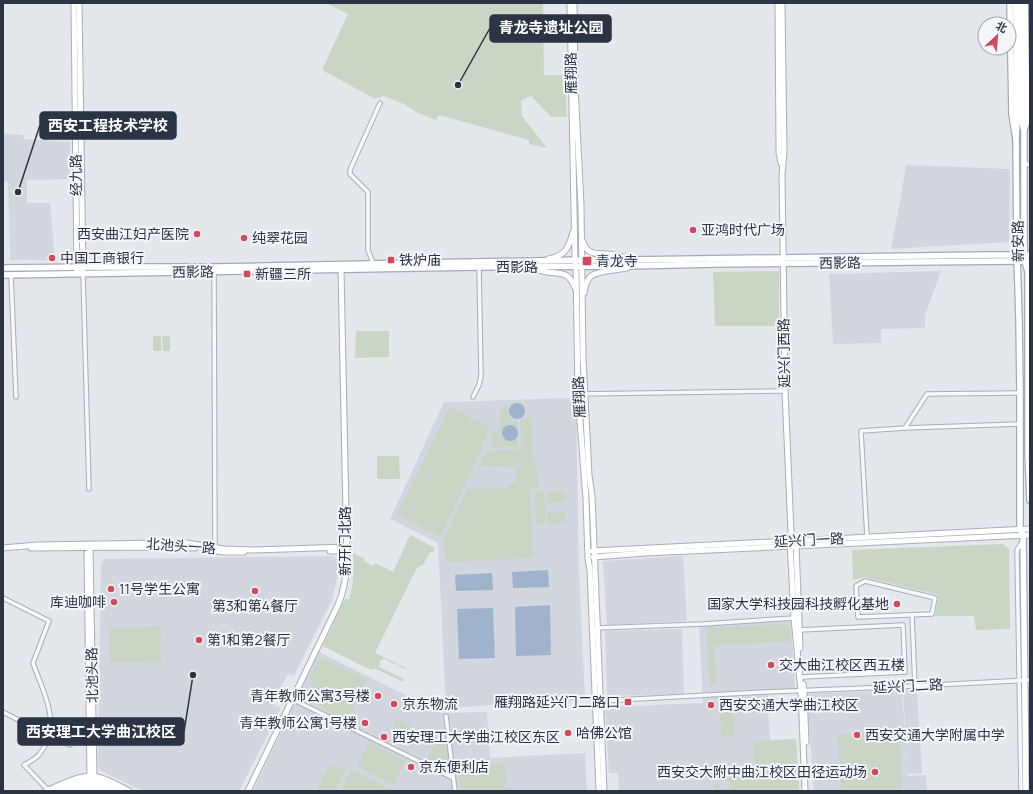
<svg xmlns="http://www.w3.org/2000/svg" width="1033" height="794" viewBox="0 0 1033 794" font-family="Manrope,'Noto Sans SC',sans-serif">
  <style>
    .built { fill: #d2d6de }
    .green { fill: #c9d6c5 }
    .water { fill: #9fb4cc }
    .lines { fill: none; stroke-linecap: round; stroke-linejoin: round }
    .street-casing { stroke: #a9aeb7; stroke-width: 5.5 }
    .secondary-casing { stroke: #a9aeb7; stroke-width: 7 }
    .primary-casing { stroke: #a3abb8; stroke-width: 8 }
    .highway-casing { stroke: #8b94a3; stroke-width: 8 }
    .street { stroke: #f7f8fa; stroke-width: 3.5 }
    .secondary { stroke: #fff; stroke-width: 5 }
    .primary { stroke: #fff; stroke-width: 5.5 }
    .highway { stroke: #fff; stroke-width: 6 }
    .poi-dot { fill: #d1495b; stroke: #f4f6f9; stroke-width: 1.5 }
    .labels { text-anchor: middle; stroke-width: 4; stroke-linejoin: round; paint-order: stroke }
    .street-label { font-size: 14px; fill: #2b3445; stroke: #f4f6f9 }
    .poi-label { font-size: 14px; fill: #2b3445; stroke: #f4f6f9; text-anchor: start }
    .leader { fill: none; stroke: #2b3445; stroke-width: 1.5 }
    .callout-dot { fill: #2b3445; stroke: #f4f6f9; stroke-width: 1.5 }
    .callout { fill: #2b3445; stroke: #2b3445; stroke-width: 1.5 }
    .callout-label { font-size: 15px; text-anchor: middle; font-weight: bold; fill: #fff }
  </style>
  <rect width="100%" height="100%" fill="#e4e7ec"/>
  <!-- built -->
  <g class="built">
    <path d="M3,134l20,1 1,4 46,3 -1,37 -42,1v23h23l5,57h-45l-2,-78 -5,-1z"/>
    <path d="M906,165l104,4 -1,73 -118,7 9,-47z"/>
    <path d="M941,271l-16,44v13l-44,1v14l-48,1 -4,-70z"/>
    <path d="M576,398l3,173 6,129 -139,8 -8,-165 -48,-24 54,-117z"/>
    <path d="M333,556l6,5 -3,23 -4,16 -38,76 -6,-2 -8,15 1,1 -8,14 8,4 -42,83h-96l-42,-20 -3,-5 3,-202 2,-3 2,-2z"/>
    <path d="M683,556l4,65 -80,4 -4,-64z"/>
    <path d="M791,620l4,69 -28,2 3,49 26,-1 3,52h-180l-1,-18h-9l-4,-66 98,-4 -4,-79z"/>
    <path d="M682,629l2,65 -77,2 -2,-65z"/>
    <path d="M319,652l123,61 45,-1 3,46 95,-5 2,38h-334z"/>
    <path d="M917,689l5,84 -14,1 -5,-84z"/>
    <path d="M902,690l6,86 18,-1 1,16h-113l-7,-97z"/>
  </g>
  <!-- green -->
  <g class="green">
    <path d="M326,3h217l1,72h21l2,42h-16l-20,-21 -10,5 1,15 25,32 -18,-4v-4l-90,-25 -3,5 -18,-7 -14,-9 -20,-8 -9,3 -53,-29 26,-56z"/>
    <path d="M779,271v55h-64l-2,-54z"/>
    <path d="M356,331h33v26l-34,1z"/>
    <rect x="153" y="336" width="8" height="15"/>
    <path d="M162,336h8v15h-7z"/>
    <path d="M509,405l-1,11 3,3 7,1v9c-4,-6 -10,-7 -15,-1l-2,6c4,8 12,9 17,2v11l-24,1 -1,-2h-1l-1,-10h2v-4l6,-1v-4l3,-7 -4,-1 6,-13z"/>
    <path d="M450,407l37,18c3,8 -3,14 -6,21l2,1 -43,90 -43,-22z"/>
    <path d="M531,417l1,38 -1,3 -16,9 -36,-1 6,-13 3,-2 33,-2 -1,-29z"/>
    <path d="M377,456h22l1,23h-23z"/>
    <path d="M535,456l3,32 -8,1 3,69 -87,4 -2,-23 23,-50 38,-1 11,-7v-12z"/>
    <path d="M564,490l1,12 -17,1 -1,-11z"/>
    <path d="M544,492l2,31 -10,1 -1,-31z"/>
    <path d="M547,512h18l1,11 -18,1z"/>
    <path d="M410,535l25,13 -2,5 -3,-1 -7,13 -6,3 -4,8 -38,77 34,16v1l-5,-2h-3v-2l-7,-3 -1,1 -9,-6v1h-2l-3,4 1,1 -1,3 25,12 -1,3 -29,-14 -1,2 -6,-2 -44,-22 22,-47h4c5,-15 5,-30 4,-46l12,6 -1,2 9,5 2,-3 18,9z"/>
    <path d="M1003,544l6,5 1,80 -34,1 -2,-14h-39l4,-21 -75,-18 -11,3 -1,-30z"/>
    <path d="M789,624l2,17 -77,4 3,40h-7l-4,-57z"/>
    <path d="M160,626l1,37 -51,-1v-34z"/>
    <path d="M320,657l47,22 -20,42 -17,-8 -12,-8 5,-10 -11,-5 -1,-3 2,-5 -3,-3z"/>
    <path d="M720,699h12l3,38h-12l-2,-2 -2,-34v-1z"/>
    <path d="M397,718l14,7 -4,7 -14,-6z"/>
    <path d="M900,732l2,59h-61l-3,-56z"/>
    <path d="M796,739l3,52h-85l-1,-7h7l1,5 9,-1v-6h-1l-1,-2h-4v-8l31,-2 -2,-28z"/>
    <path d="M447,741l2,24 -2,3 -4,1 -17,-9 8,-17z"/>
    <path d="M369,743l36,18 -11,24 -37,-18z"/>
    <path d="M505,763l1,24h7l1,4h-53l-4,-26h12l3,4c5,3 9,3 13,0l1,-5z"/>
    <path d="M330,764l15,7 -10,20h-19z"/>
    <path d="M351,770l43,21h-53z"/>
  </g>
  <!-- water -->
  <g class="water">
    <circle cx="517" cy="411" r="8"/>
    <circle cx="510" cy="433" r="8"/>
    <path d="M548,570l1,17 -36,1 -1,-16z"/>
    <path d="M492,573l1,17 -37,1 -1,-16z"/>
    <path d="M550,605l1,50 -35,1 -1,-49z"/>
    <path d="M493,608l2,50 -36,1 -2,-50z"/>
  </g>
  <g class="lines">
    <defs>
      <g id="street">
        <path d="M1024,163l6,2"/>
        <path d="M373,263l-5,-13v-58l-18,-18v-4l30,-67"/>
        <path d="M214,270l1,277"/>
        <path d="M83,274l6,215"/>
        <path d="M11,275l5,122"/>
        <path d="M578,394l207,-3"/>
        <path d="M473,397l6,-12 2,-9 -2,-109"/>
        <path d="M905,428l22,-34 93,-1"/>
        <path d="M867,537l-6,-106 44,-3 115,-4"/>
        <path d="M865,581l70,17 -3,16 -74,3 -2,-31z"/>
        <path d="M3,598l46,23 -16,42c10,29 29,60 8,89 -3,6 -12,10 -17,13l24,25"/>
        <path d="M912,615l3,71"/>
        <path d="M597,628l106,-4 91,-6"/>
        <path d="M799,630l104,-5 2,47 -104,5"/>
        <path d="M292,699l161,79"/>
        <path d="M599,701l167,-9 149,-6 115,-6"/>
        <path d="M3,712l47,24 20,9"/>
        <path d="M446,716l9,75"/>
        <path d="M1021,791l-4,-241 5,-8"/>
      </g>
      <g id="secondary">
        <path d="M74,3l3,271"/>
        <path d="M79,3l4,271"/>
        <path d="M570,3l5,257 1,7 2,127 8,105 2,59 2,12 9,221"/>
        <path d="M574,3l1,83 6,119 2,153 6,117 3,21 12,295"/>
        <path d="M778,3l1,149 2,11"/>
        <path d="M782,3l2,149 -2,22 3,217 6,141 -1,9 4,77 7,73 4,100"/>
        <path d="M582,240c6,16 12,13 26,14 7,1 13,3 20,4"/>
        <path d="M548,259c17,-3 21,-11 25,-27"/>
        <path d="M531,268c5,1 11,3 16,4 14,2 22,-1 28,16"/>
        <path d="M584,293c3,-18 7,-19 23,-22 7,-1 13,-2 20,-3"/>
        <path d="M90,544l4,235 -3,4"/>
        <path d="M796,545l4,103"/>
        <path d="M3,548l34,-3 128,-2h22l37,6 30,1 93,-3"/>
        <path d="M31,548l111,-1 53,1"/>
        <path d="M210,550l14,2h20"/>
        <path d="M330,551h17"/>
        <path d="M592,551l438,-22"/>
        <path d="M87,553l3,226 1,4"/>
        <path d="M593,557l53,-4 384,-18"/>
        <path d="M803,684l1,7 2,51"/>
        <path d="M46,791c16,-6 34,-18 51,-14 11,2 22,9 32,14"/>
        <path d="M57,791c10,-4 26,-14 36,-12 9,2 19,8 27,12"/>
        <path d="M67,791c23,-10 22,-11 44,0"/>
        <path d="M78,791c9,-4 15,-4 24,0"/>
        <path d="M248,791l90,-186c6,-14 8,-27 9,-42l-6,-294"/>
      </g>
      <g id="primary">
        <path d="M1010,3l2,111 4,26 1,115 2,64 1,74v136l3,6 3,256"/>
        <path d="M1025,3l2,118 -3,9v113l1,18 3,11v180l2,48"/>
        <path d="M3,268l92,-1h122l364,-7h48l359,-5h42"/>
        <path d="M3,275l476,-8 150,-1 85,-2 316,-3"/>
      </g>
      <g id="highway">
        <path d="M1021,3l1,118 2,9"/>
        <path d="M1016,140l1,-24 -1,-113"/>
      </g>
    </defs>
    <!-- street casing -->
    <use href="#street" class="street-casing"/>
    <!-- secondary casing -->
    <use href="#secondary" class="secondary-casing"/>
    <!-- primary casing -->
    <use href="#primary" class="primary-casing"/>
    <!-- highway casing -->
    <use href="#highway" class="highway-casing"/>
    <!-- street -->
    <use href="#street" class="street"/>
    <!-- secondary -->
    <use href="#secondary" class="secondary"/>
    <!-- primary -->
    <use href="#primary" class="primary"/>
    <!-- highway -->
    <use href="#highway" class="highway"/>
  </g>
  <!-- markers -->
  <g class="poi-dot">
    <circle cx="693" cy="230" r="4"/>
    <circle cx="197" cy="234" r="4"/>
    <circle cx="244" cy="238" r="4"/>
    <circle cx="52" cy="258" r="4"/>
    <rect x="387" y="256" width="8" height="8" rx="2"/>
    <rect x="582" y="256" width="10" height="10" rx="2"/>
    <rect x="243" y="270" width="8" height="8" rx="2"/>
    <circle cx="111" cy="589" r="4"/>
    <circle cx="255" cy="591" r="4"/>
    <circle cx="114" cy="602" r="4"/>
    <circle cx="897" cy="604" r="4"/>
    <circle cx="199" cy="640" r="4"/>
    <circle cx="771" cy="665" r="4"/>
    <circle cx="378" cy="696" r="4"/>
    <rect x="624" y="698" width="8" height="8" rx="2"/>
    <circle cx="394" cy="704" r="4"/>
    <circle cx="711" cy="705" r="4"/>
    <circle cx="365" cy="723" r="4"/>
    <circle cx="568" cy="733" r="4"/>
    <circle cx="857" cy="735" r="4"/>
    <circle cx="384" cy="737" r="4"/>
    <circle cx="411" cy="767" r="4"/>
    <circle cx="875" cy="772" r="4"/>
  </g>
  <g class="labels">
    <!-- street labels -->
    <g class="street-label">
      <text transform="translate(571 73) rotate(-91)" y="5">雁翔路</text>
      <text transform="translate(76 175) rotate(-91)" y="5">经九路</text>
      <text transform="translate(1018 241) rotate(-91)" y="5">新安路</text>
      <text transform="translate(840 263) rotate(-1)" y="5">西影路</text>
      <text x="517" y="272">西影路</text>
      <text transform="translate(193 272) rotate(-1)" y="5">西影路</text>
      <text transform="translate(784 353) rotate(-91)" y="5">延兴门西路</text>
      <text transform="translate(579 397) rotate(-93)" y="5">雁翔路</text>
      <text transform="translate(809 540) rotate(-3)" y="5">延兴门一路</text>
      <text transform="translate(345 541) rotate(-90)" y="5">新开门北路</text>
      <text transform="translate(181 546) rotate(4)" y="5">北池头一路</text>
      <text transform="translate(92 675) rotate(-91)" y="5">北池头路</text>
      <text transform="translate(908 686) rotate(-3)" y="5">延兴门二路</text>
    </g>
    <!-- poi labels -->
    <g class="poi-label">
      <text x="701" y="235">亚鸿时代广场</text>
      <text x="189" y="239" text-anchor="end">西安曲江妇产医院</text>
      <text x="252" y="243">纯翠花园</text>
      <text x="60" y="263">中国工商银行</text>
      <text x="399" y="265">铁炉庙</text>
      <text x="596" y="266">青龙寺</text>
      <text x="255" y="279">新疆三所</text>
      <text x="119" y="594">11号学生公寓</text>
      <text x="106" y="607" text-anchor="end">库迪咖啡</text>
      <text x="889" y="609" text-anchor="end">国家大学科技园科技孵化基地</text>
      <text x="255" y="611" text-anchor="middle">第3和第4餐厅</text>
      <text x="207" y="645">第1和第2餐厅</text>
      <text x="779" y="670">交大曲江校区西五楼</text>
      <text x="370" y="701" text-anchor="end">青年教师公寓3号楼</text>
      <text x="620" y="707" text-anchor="end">雁翔路延兴门二路口</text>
      <text x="402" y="709">京东物流</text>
      <text x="719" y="710">西安交通大学曲江校区</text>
      <text x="357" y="728" text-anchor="end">青年教师公寓1号楼</text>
      <text x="576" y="738">哈佛公馆</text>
      <text x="865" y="740">西安交通大学附属中学</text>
      <text x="392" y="742">西安理工大学曲江校区东区</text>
      <text x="419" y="772">京东便利店</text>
      <text x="867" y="777" text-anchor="end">西安交大附中曲江校区田径运动场</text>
    </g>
  </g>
  <!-- callouts -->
  <path class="leader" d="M458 85L490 28M18 192L40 125M193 675L184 732"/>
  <g class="callout-dot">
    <circle cx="458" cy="85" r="4"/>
    <circle cx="18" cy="192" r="4"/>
    <circle cx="193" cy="675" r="4"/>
  </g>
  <g class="callout">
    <rect x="490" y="15" width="121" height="27" rx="4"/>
    <rect x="40" y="112" width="136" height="27" rx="4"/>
    <rect x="18" y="718" width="166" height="27" rx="4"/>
  </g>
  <g class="callout-label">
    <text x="551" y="33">青龙寺遗址公园</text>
    <text x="108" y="131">西安工程技术学校</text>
    <text x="101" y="737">西安理工大学曲江校区</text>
  </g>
  <!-- border -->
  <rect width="1033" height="794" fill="none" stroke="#2b3445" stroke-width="8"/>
  <!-- north arrow -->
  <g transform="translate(997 36) rotate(26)"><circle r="19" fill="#f4f6f9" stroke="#a4a8b1"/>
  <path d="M0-3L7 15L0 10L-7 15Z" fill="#d1495b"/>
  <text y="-6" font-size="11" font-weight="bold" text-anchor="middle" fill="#2b3445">北</text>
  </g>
</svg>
